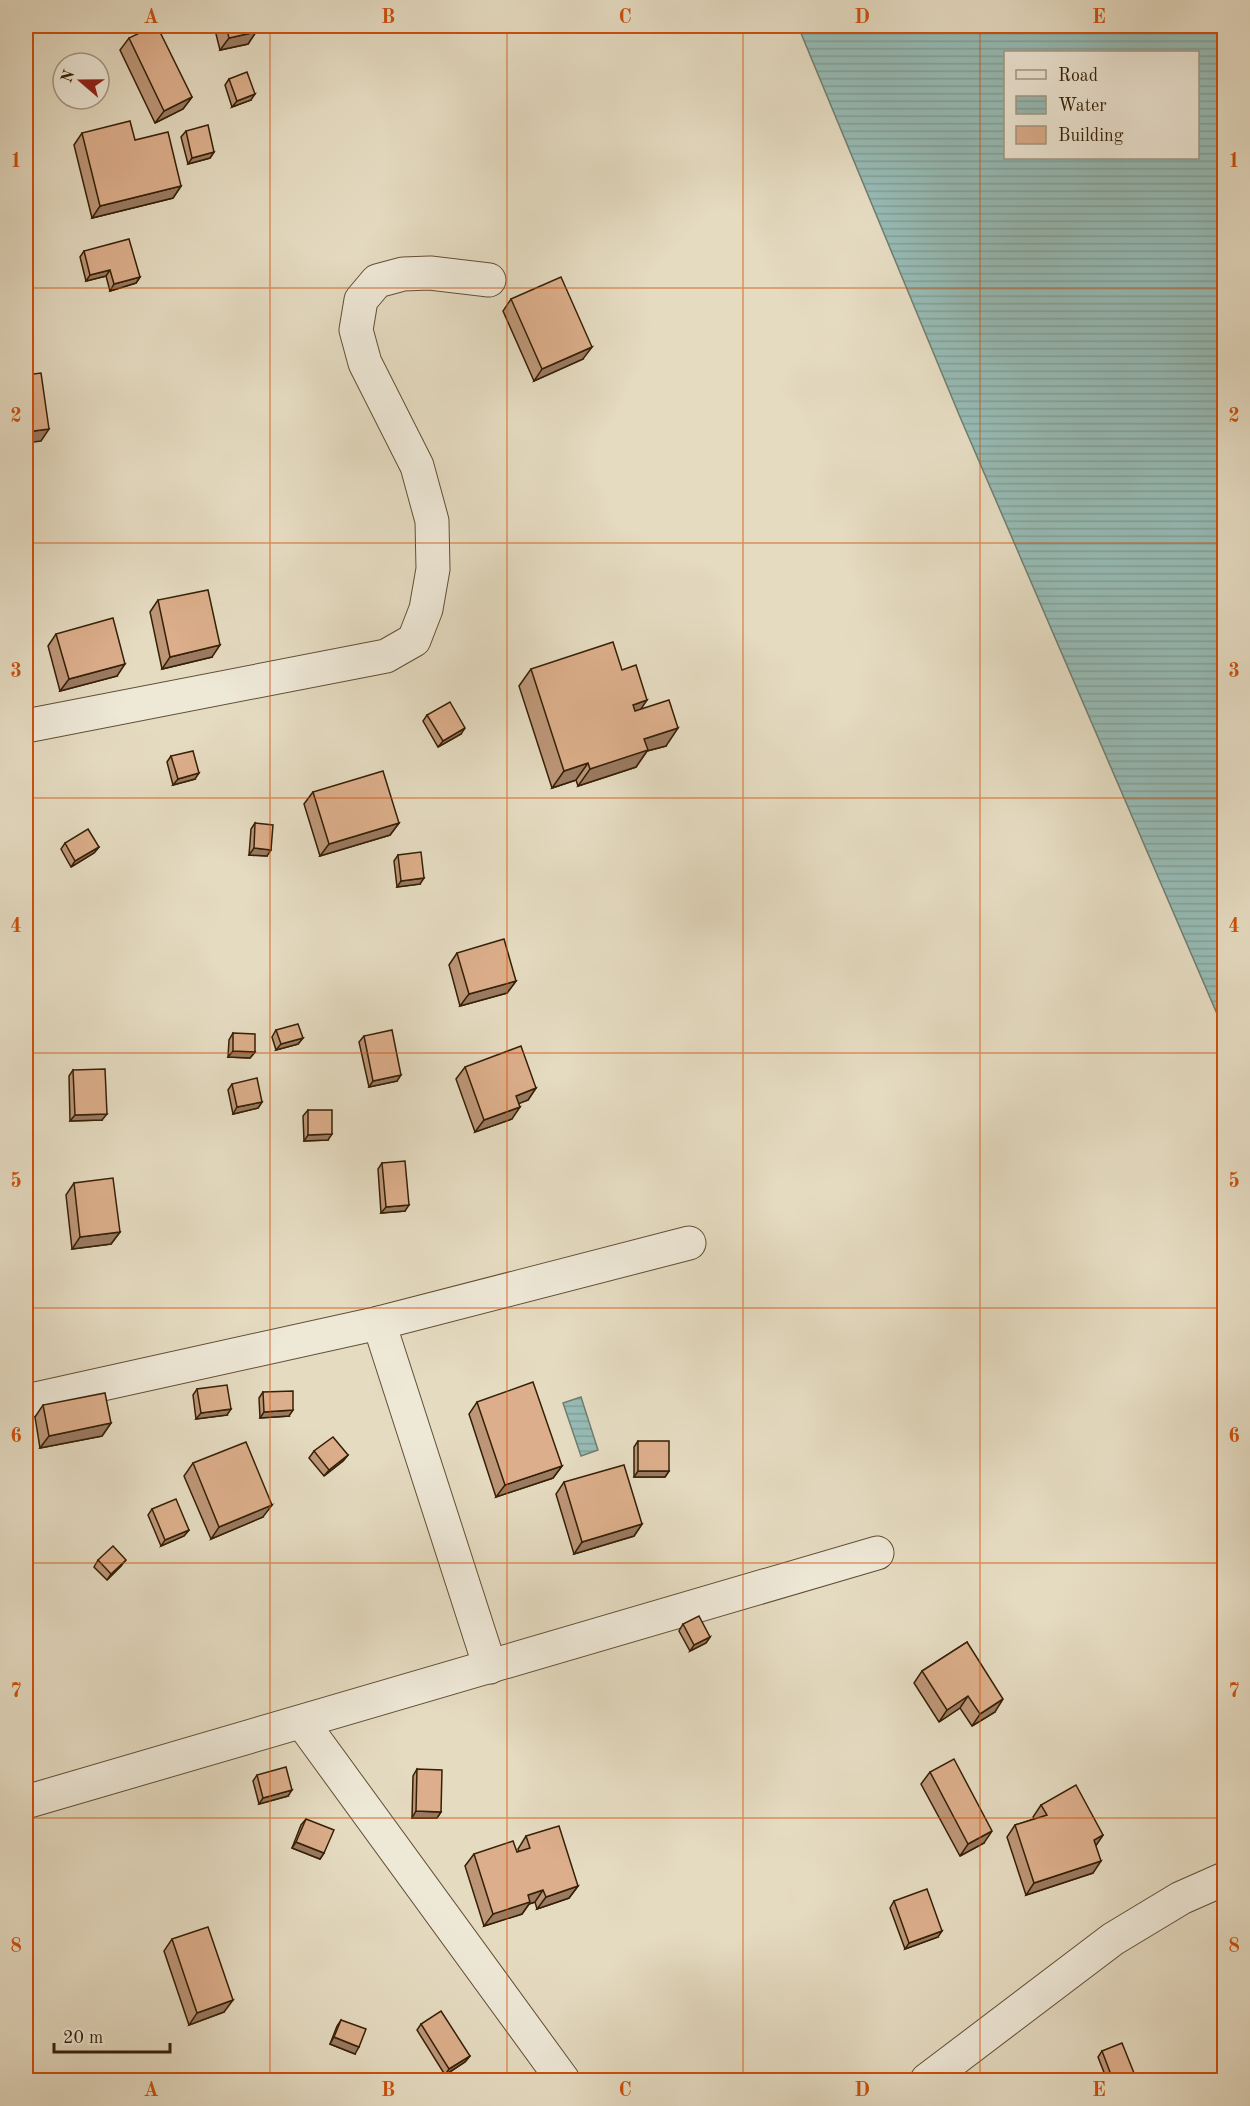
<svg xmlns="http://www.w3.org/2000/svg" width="1250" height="2106" viewBox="0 0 1250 2106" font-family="'Old Standard TT',serif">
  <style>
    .water { fill: url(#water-rules); stroke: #707d6f; stroke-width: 1.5; fill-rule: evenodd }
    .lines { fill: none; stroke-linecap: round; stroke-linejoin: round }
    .street-casing { stroke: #624f35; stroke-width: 35 }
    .street { stroke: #eee8d7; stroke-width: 33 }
    .wall { fill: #bd9678; stroke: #362006; stroke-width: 1.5 }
    .shaded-wall { fill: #9a7a61; stroke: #362006; stroke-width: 1.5 }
    .building { fill: #dcae8b; stroke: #362006; stroke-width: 1.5 }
    .grid { fill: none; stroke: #cd500b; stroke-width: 1.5; stroke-opacity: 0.55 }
    .neatline { fill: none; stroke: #cd500b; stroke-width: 2 }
    .grid-label { font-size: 20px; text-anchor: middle; font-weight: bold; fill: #cd500b }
  </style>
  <defs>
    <pattern id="water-rules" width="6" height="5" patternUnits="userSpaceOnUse" patternTransform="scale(1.5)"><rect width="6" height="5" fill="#96bbb5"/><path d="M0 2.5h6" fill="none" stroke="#82a09a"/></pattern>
  </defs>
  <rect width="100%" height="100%" fill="#e5dbc1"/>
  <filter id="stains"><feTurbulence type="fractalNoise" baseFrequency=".00333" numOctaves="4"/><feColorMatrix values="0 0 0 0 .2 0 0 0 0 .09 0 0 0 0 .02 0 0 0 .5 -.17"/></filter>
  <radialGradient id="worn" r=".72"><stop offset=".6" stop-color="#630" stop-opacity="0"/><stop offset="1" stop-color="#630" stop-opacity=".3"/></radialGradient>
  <!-- water -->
  <g class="water">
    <path d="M798,26h426v1004l-264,-613zM1006,52h192v106h-192z"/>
    <path d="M581,1397l17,53 -17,6 -18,-53z"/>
  </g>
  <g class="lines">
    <defs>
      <g id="street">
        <path d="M26,726l360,-70 28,-16 12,-31 7,-40 -1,-48 -15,-55 -52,-103 -9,-33 5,-30 16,-19 26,-7 27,-1 59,7"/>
        <path d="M379,1323l111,344"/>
        <path d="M26,1401l353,-78 310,-80"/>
        <path d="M302,1722l261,358"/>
        <path d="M26,1802l851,-249"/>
        <path d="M927,2080l186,-141 68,-41 43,-19"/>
      </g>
    </defs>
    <!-- street casing -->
    <use href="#street" class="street-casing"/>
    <!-- street -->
    <use href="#street" class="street"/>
  </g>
  <!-- wall -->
  <g class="wall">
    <path d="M214,26h41l1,6 -8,12 -28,6z"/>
    <path d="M129,38l63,59 -9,12 -28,14 -35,-73z"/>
    <path d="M229,79l22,21 -19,7 -7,-22z"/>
    <path d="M186,131l28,21 -4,6 -22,6 -7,-27z"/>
    <path d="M82,133l53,7 46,46 -8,12 -81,20 -18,-73z"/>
    <path d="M84,251l56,26 -4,6 -26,8 -4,-15 -20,5 -6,-24z"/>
    <path d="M511,299l72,60 -49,22 -31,-70z"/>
    <path d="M158,600l54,57 -50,12 -12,-57z"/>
    <path d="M56,634l61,42 -57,15 -12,-45z"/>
    <path d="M531,669l91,1 19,39 25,37 -19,5 -11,16 -58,19 -2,-6 -24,8 -33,-102z"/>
    <path d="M427,715l34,19 -23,13 -15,-26z"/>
    <path d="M171,756l24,23 -22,6 -6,-23z"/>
    <path d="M313,792l86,31 -9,12 -70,21 -16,-52z"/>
    <path d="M255,823l12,33 -18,-1 2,-26z"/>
    <path d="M65,843l34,4 -5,6 -23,14 -10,-18z"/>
    <path d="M398,855l22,29 -23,3 -3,-26z"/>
    <path d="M457,953l59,28 -9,12 -47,13 -11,-41z"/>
    <path d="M276,1030l27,8 -5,6 -22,6 -4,-13z"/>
    <path d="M233,1033l22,19 -5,6 -22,-1 1,-17z"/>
    <path d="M364,1036l33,45 -28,6 -10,-45z"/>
    <path d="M465,1067l71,21 -8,12 -9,3 -7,16 -37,13 -19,-53z"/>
    <path d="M73,1070l29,50 -32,1 -1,-45z"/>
    <path d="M232,1084l30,18 -4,6 -25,6 -5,-24z"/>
    <path d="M308,1110l20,30 -24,1 -1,-25z"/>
    <path d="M382,1163l23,48 -24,2 -3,-44z"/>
    <path d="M74,1183l46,49 -9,12 -39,5 -6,-54z"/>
    <path d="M197,1389l30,26 -31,4 -3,-24z"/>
    <path d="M263,1392l26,24 -29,2 -1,-20z"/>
    <path d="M477,1402l85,64 -9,12 -57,19 -27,-83z"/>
    <path d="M43,1405l68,18 -9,13 -62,12 -5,-31z"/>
    <path d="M638,1441l31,30 -4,6h-31v-30z"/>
    <path d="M314,1451l34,4 -5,6 -19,15 -15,-18z"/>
    <path d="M193,1463l70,54 -52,22 -27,-63z"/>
    <path d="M564,1482l78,42 -8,12 -60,18 -18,-60z"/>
    <path d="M152,1509l37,21 -5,6 -23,10 -13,-31z"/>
    <path d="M98,1560l23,6 -14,14 -13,-13z"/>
    <path d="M683,1624l27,13 -4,6 -16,8 -11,-20z"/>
    <path d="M967,1642l28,70 -23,14 -12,-18 -21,14 -25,-39 8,-12z"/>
    <path d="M417,1769l24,43 -4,6h-25l1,-42z"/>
    <path d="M930,1772l54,71 -24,13 -39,-72z"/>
    <path d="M257,1775l31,21 -29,8 -6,-23z"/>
    <path d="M1041,1805l62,30 -7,10 -3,28 -67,22 -19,-58 8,-12 19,-6 -1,-2z"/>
    <path d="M306,1819l18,34 -4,6 -28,-11 9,-23z"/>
    <path d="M526,1836l52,50 -9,12 -32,11 -2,-7 -6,2 -7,10 -38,12 -19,-60 9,-12 45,-2 -1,-3z"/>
    <path d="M894,1901l44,36 -33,12 -15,-41z"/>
    <path d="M172,1939l52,73 -35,13 -25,-74z"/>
    <path d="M341,2020l14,34 -25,-10 7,-18z"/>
    <path d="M421,2024l49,32 -5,6 -20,13 -28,-45z"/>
    <path d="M1102,2051l32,29h-27l-9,-23z"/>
  </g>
  <!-- shaded-wall -->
  <g class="shaded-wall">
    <path d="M256,32l-8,12 -28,6 9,-12z"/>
    <path d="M255,94l-4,6 -19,7 5,-6z"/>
    <path d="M192,97l-9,12 -28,14 9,-12z"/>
    <path d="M214,152l-4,6 -22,6 4,-6z"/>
    <path d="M181,186l-8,12 -81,20 8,-12z"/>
    <path d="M110,270l-4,6 -20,5 4,-6z"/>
    <path d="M140,277l-4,6 -26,8 4,-7z"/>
    <path d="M592,347l-9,12 -49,22 8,-12z"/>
    <path d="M49,429l-8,12 -15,2v-11z"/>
    <path d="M220,645l-8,12 -50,12 8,-12z"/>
    <path d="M125,664l-8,12 -57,15 9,-12z"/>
    <path d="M647,700l-12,18 -2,-13z"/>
    <path d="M465,728l-4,6 -23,13 5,-6z"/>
    <path d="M678,728l-12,18 -19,5 -11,16 -58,19 12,-17 54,-30z"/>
    <path d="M588,763l-12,17 -24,8 12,-17z"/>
    <path d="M199,773l-4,6 -22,6 5,-6z"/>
    <path d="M399,823l-9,12 -70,21 9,-12z"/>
    <path d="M99,847l-5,6 -23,14 4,-6z"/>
    <path d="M254,848l17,2 -4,6 -18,-1z"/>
    <path d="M424,878l-4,6 -23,3 4,-6z"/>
    <path d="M516,981l-9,12 -47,13 9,-12z"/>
    <path d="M303,1038l-5,6 -22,6 5,-6z"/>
    <path d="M233,1051l22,1 -5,6 -22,-1z"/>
    <path d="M401,1075l-4,6 -28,6 4,-6z"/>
    <path d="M536,1088l-8,12 -20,8 8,-12z"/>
    <path d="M262,1102l-4,6 -25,6 4,-7z"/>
    <path d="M520,1107l-8,12 -37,13 9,-12z"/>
    <path d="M107,1114l-5,6 -32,1 5,-6z"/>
    <path d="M332,1134l-4,6 -24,1 4,-6z"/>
    <path d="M409,1205l-4,6 -24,2 5,-6z"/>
    <path d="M120,1232l-9,12 -39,5 8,-12z"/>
    <path d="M231,1409l-4,6 -31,4 5,-6z"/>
    <path d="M293,1410l-4,6 -29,2 4,-6z"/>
    <path d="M111,1423l-9,13 -62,12 9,-12z"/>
    <path d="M348,1455l-5,6 -19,15 5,-6z"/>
    <path d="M562,1466l-9,12 -57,19 9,-12z"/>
    <path d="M638,1471h31l-4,6h-31z"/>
    <path d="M272,1505l-9,12 -52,22 8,-12z"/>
    <path d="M642,1524l-8,12 -60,18 8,-12z"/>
    <path d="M189,1530l-5,6 -23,10 4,-6z"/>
    <path d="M126,1560l-5,6 -14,14 4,-6z"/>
    <path d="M710,1637l-4,6 -16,8 4,-6z"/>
    <path d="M968,1696l-8,12 -21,14 8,-12z"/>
    <path d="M1003,1699l-8,13 -23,14 8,-12z"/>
    <path d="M292,1790l-4,6 -29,8 4,-6z"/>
    <path d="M416,1811l25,1 -4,6h-25z"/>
    <path d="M992,1831l-8,12 -24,13 8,-12z"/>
    <path d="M1103,1835l-8,12 -1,-7z"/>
    <path d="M296,1842l28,11 -4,6 -28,-11z"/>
    <path d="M1101,1861l-8,12 -67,22 8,-12z"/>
    <path d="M578,1886l-9,12 -32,11 9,-12z"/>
    <path d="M543,1890l-8,12 -6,2 -7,10 -38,12 9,-12 35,-19z"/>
    <path d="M942,1931l-4,6 -33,12 4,-6z"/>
    <path d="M233,2000l-9,12 -35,13 8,-12z"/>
    <path d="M334,2037l25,10 -4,7 -25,-10z"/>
    <path d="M470,2056l-5,6 -20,13 4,-6z"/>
  </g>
  <!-- building -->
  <g class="building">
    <path d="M154,26h3l35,71 -28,14 -35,-73z"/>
    <path d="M226,26h29l1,6 -27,6z"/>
    <path d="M247,72l8,22 -18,7 -8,-22z"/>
    <path d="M130,121l5,19 33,-8 13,54 -81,20 -18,-73z"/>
    <path d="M208,125l6,27 -22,6 -6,-27z"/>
    <path d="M129,239l11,38 -26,7 -4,-14 -20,5 -6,-24z"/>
    <path d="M561,277l31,70 -50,22 -31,-70z"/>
    <path d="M41,373l8,56 -23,3v-57z"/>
    <path d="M208,590l12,55 -50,12 -12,-57z"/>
    <path d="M113,618l12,46 -56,15 -13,-45z"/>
    <path d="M613,642l9,28 14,-5 11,35 -14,5 2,6 34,-11 9,28 -34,11 4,11 -58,19 -2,-6 -24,8 -33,-102z"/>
    <path d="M450,702l15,26 -22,13 -16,-26z"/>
    <path d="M193,751l6,22 -21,6 -7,-23z"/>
    <path d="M383,771l16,52 -70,21 -16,-52z"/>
    <path d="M255,823l18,2 -2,25 -17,-2z"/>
    <path d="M88,829l11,18 -24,14 -10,-18z"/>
    <path d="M421,852l3,26 -23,3 -3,-26z"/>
    <path d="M504,939l12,42 -47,13 -12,-41z"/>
    <path d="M298,1024l5,14 -22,6 -5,-14z"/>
    <path d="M392,1030l9,45 -28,6 -9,-45z"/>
    <path d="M233,1033l22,1v18l-22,-1z"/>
    <path d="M521,1046l15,42 -20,8 4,11 -36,13 -19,-53z"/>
    <path d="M105,1069l2,45 -32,1 -2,-45z"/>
    <path d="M257,1078l5,24 -25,5 -5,-23z"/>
    <path d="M308,1110h24v24l-24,1z"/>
    <path d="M405,1161l4,44 -23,2 -4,-44z"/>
    <path d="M113,1178l7,54 -40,5 -6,-54z"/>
    <path d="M533,1382l29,84 -57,19 -28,-83z"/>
    <path d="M227,1385l4,24 -30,4 -4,-24z"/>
    <path d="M293,1391v19l-29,2 -1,-20z"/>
    <path d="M105,1393l6,30 -62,13 -6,-31z"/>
    <path d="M333,1437l15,18 -19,15 -15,-19z"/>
    <rect x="638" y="1441" width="31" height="30"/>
    <path d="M246,1442l26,63 -53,22 -26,-64z"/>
    <path d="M624,1465l18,59 -60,18 -18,-60z"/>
    <path d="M176,1499l13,31 -24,10 -13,-31z"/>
    <path d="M113,1546l13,14 -15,14 -13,-14z"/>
    <path d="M699,1616l11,21 -16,8 -11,-21z"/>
    <path d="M967,1642l36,57 -23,15 -12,-18 -21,14 -25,-39z"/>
    <path d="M954,1759l38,72 -24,13 -38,-72z"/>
    <path d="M286,1767l6,23 -29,8 -6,-23z"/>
    <path d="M417,1769l25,1 -1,42 -25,-1z"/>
    <path d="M1076,1785l27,50 -9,5 7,21 -67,22 -19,-58 32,-10 -6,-10z"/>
    <path d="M306,1819l28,11 -10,23 -28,-11z"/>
    <path d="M559,1826l19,60 -32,11 -3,-7 -15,5 2,7 -37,12 -19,-60 39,-13 4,11 13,-4 -4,-12z"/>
    <path d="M927,1889l15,42 -33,12 -15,-42z"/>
    <path d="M208,1927l25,73 -36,13 -25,-74z"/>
    <path d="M441,2011l29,45 -21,13 -28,-45z"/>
    <path d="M341,2020l25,9 -7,18 -25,-10z"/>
    <path d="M1122,2043l14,35 -6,2h-17l-11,-29z"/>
    <path d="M467,2073l4,7h-19z"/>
  </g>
  <!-- grid -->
  <path class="grid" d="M270,26v2054M507,26v2054M743,26v2054M980,26v2054M26,288h1198M26,543h1198M26,798h1198M26,1053h1198M26,1308h1198M26,1563h1198M26,1818h1198"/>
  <!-- margin -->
  <rect width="1250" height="2106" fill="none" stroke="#e5dbc1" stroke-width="66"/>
  <!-- legend -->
  <rect x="1004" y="51" width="195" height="108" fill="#eee8d7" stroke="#a49883" stroke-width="1.5"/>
  <rect x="1016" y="70" width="30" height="9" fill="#eee8d7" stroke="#a49883" stroke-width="1.5"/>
  <text x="1058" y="81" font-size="18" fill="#362006">Road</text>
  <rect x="1016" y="96" width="30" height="18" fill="url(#water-rules)" stroke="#a49883" stroke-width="1.5"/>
  <text x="1058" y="111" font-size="18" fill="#362006">Water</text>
  <rect x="1016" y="126" width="30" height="18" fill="#dcae8b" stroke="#a49883" stroke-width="1.5"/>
  <text x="1058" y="141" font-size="18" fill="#362006">Building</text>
  <!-- north arrow -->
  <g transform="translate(81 81) rotate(290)"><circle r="28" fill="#eee8d7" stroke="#a49883" stroke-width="1.5"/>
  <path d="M0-4.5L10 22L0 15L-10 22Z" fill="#8f2418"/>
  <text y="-9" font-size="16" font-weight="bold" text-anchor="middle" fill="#362006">N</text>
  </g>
  <!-- scale -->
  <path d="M54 2043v9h116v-9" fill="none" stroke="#362006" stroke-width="3"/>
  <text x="63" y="2043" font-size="18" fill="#362006" stroke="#eee8d7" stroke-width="4.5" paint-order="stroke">20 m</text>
  <rect x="33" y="33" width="1184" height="2040" class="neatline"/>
  <g class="grid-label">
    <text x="151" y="23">A</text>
    <text x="388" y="23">B</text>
    <text x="625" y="23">C</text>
    <text x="862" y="23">D</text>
    <text x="1099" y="23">E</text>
    <text x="16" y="167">1</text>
    <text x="1234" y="167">1</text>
    <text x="16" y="422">2</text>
    <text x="1234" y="422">2</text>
    <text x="16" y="677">3</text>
    <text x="1234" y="677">3</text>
    <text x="16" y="932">4</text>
    <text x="1234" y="932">4</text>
    <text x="16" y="1187">5</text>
    <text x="1234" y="1187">5</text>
    <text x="16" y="1442">6</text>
    <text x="1234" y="1442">6</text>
    <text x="16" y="1697">7</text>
    <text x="1234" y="1697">7</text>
    <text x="16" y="1952">8</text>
    <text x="1234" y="1952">8</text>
    <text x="151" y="2096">A</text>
    <text x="388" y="2096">B</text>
    <text x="625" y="2096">C</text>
    <text x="862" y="2096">D</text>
    <text x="1099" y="2096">E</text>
  </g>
  <rect width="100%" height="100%" filter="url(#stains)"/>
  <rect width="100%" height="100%" fill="url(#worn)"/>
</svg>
